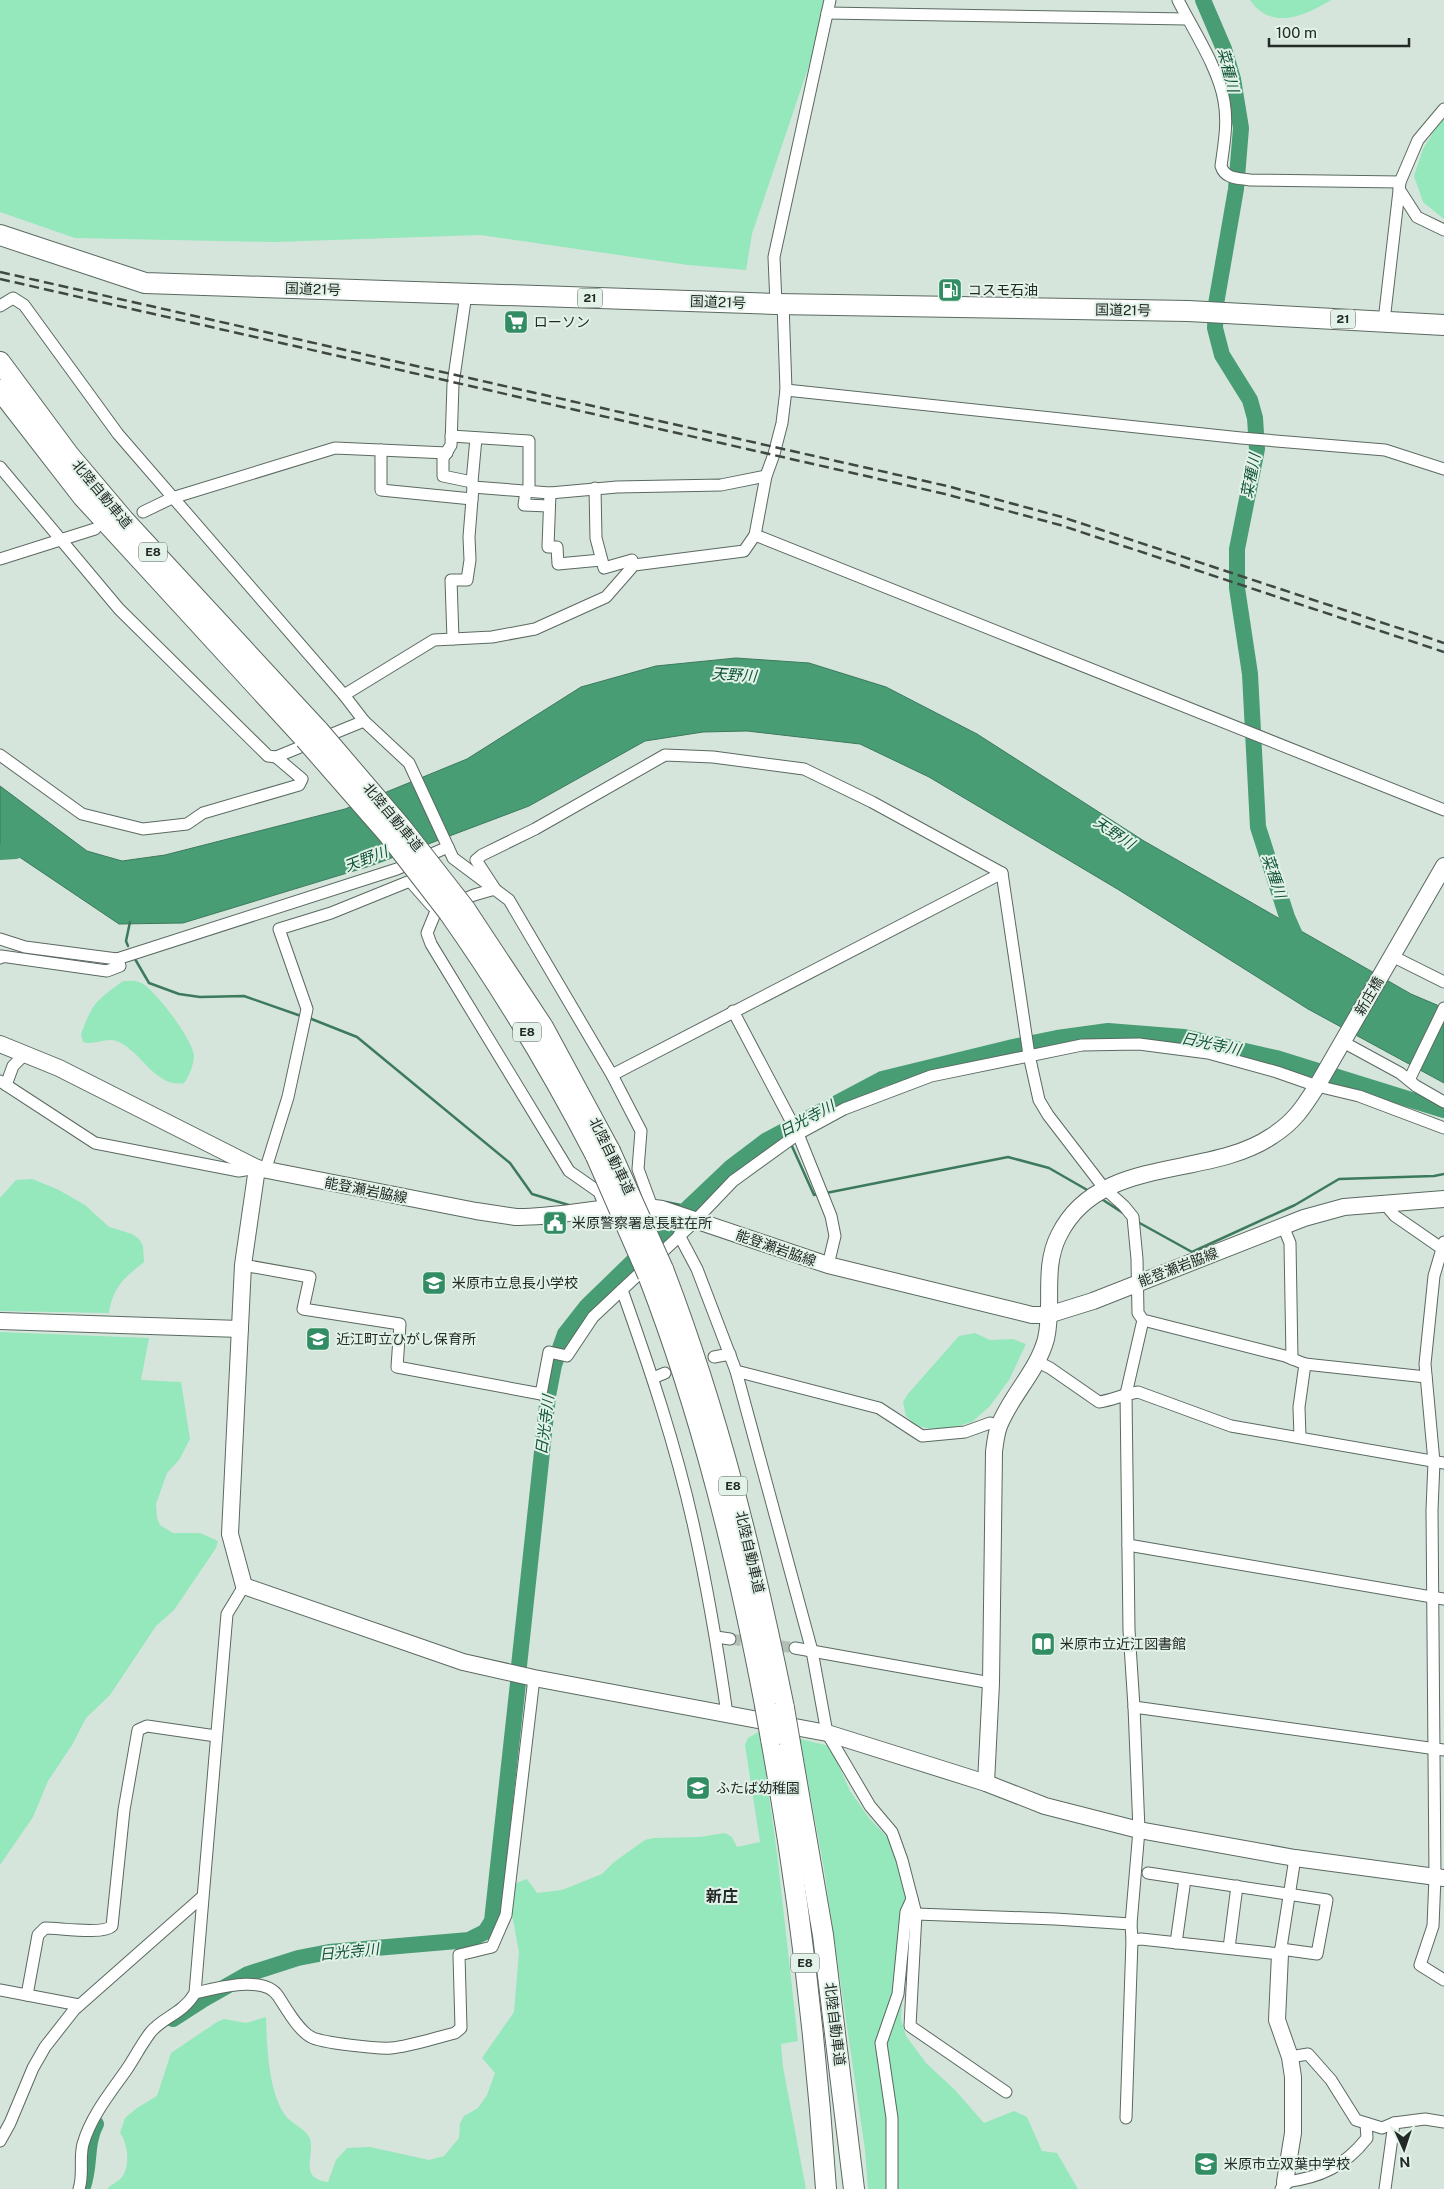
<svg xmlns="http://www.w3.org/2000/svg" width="1444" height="2189" font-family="'Public Sans','Noto Sans JP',sans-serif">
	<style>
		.green { fill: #95e7bc }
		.water { fill: #489d74; stroke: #3d7a5d }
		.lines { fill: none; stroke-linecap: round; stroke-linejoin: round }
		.stream { stroke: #3d7a5d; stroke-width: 2.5 }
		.river { stroke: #489d74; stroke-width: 16 }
		.street-tunnel { stroke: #b1bfb7; stroke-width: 11; stroke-dasharray: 11 5.5; stroke-linecap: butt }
		.street-casing { stroke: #5b6961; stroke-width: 13 }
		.secondary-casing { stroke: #5b6961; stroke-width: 18 }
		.highway-casing { stroke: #5b6961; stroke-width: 22 }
		.street { stroke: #fff; stroke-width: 11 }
		.secondary { stroke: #fff; stroke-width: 16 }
		.highway { stroke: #fff; stroke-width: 20 }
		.rail { stroke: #3f4742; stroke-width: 2.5; stroke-dasharray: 10 5; stroke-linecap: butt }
		.highway-bridge-casing { stroke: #5b6961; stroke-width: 22; stroke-linecap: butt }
		.highway-bridge { stroke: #fff; stroke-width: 20 }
		.labels { text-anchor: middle; stroke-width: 4; stroke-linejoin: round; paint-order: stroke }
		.shield { fill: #e2f2e8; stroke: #5c6560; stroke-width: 1 }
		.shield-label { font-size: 12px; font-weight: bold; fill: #232926 }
		.street-label { font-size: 14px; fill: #232926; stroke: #e2f2e8 }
		.poi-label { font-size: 14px; fill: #232926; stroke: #e2f2e8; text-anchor: start }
		.water-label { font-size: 15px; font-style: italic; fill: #115337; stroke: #e2f2e8 }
		.quarter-label { font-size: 16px; font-weight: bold; fill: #232926; stroke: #e2f2e8 }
	</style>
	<rect width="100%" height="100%" fill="#d5e5db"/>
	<g class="green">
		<path d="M0 0H831L752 234 746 270 688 265 480 235 274 242 75 238 0 212Z"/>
		<path d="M1250 0H1331C1305 16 1271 31 1250 0Z"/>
		<path d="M1444 115V219L1423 202 1414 176 1423 149Z"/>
		<path d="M123 981C128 981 135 980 139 982 154 987 192 1039 194 1055 194 1064 189 1077 184 1083 157 1088 143 1055 121 1043 107 1035 96 1046 83 1042L81 1034C93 1002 96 1001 123 981Z"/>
		<path d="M32 1179 57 1189 85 1205 109 1227 132 1234 139 1239 143 1246 144 1262C124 1278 113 1287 109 1313L0 1311V1198L16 1180Z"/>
		<path d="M0 1332 149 1338 141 1380 181 1382 190 1439 179 1460 167 1473 156 1504 157 1518 160 1525 173 1533H200L218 1541 216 1548 174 1610 156 1626 110 1695 86 1718 72 1745 48 1781 33 1817 0 1865Z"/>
		<path d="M975 1333 990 1340 1013 1339 1026 1344 1009 1380 990 1406 972 1422 941 1431 917 1426 906 1416 903 1402 907 1395 959 1336Z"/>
		<path d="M760 1731 777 1853 798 2041 781 2044 783 2067 806 2189H107C112 2184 119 2181 123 2176 130 2165 128 2143 120 2133L125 2118 137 2108 157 2096 171 2053 217 2022 224 2019 246 2023 266 2017C267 2046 268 2090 285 2115 291 2124 306 2128 310 2139 315 2157 298 2178 328 2182L336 2160 347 2148 370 2147 429 2160 444 2156 459 2138 460 2123 464 2116 478 2108 487 2095 495 2073 482 2058 514 2012 519 1952 511 1909 514 1884 527 1879 537 1893 562 1890 602 1874 614 1862 645 1840 653 1838 700 1837 725 1833 732 1837 737 1847 760 1842 745 1745 748 1738Z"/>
		<path d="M800 1739 830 1746 850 1791 869 1818 893 1843 908 1893 898 1924 897 1941 903 1973 901 2020 906 2036 926 2063 955 2090 984 2123 1014 2111 1027 2117 1042 2151 1057 2153 1078 2189H868L865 2150 824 1869Z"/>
	</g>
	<path class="water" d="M736 658 809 663 886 687 977 734 1144 841 1411 994 1444 1008V1083L1308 1009 1119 890 929 777 860 744 747 731 703 732 645 741 529 806 370 866 183 923 119 924 0 844V786L87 851 122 861 165 855 345 809 467 759 581 687 656 666Z"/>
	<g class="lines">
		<g class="stream">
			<path d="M128 946 126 941 130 922"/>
			<path d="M135 959 149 983 179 994 200 997 244 996 301 1016"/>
			<path d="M309 1018 357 1037 510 1163 532 1194 572 1206"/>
			<path d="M791 1144 814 1195 818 1194"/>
			<path d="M826 1193 1008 1157 1049 1168 1089 1191"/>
			<path d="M1100 1198 1123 1213"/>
			<path d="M666 1202 700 1209"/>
			<path d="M1136 1221 1192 1252 1295 1205 1339 1179 1434 1176 1444 1174"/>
		</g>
		<g class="river">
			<path d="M1203 0 1224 49 1233 79 1241 128 1236 189 1216 304 1215 328 1222 355 1250 400 1255 418 1257 449 1237 549V588L1250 674 1258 827 1287 917 1299 944"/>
			<path d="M0 852 16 851 29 840"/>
			<path d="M519 1666 548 1396 554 1365 565 1334 587 1306 690 1206 730 1168 767 1140 882 1079 1013 1047 1057 1038 1108 1031 1184 1037 1276 1058 1444 1110"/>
			<path d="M173 2019 204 1999 248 1974 298 1958 329 1952 469 1940 485 1932 492 1921 518 1683"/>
			<path d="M82 2189C91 2168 85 2144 96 2124"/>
		</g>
		<path class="street-tunnel" d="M730 1639 795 1648"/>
		<defs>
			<g id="street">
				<path d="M1178 0C1193 30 1219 69 1224 101 1228 123 1224 144 1221 166 1225 179 1238 178 1250 180L1400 182"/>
				<path d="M827 13 1187 19"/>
				<path d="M1399 189 1417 217 1444 230"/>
				<path d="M466 294 453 384 451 445 443 458V476L472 482 473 487 550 493 617 487 721 485 766 476"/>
				<path d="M776 304 774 257 830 0"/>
				<path d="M0 306 13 298 24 305 118 434 344 695 364 721"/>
				<path d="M1384 321 1400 182 1418 140 1444 109"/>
				<path d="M786 390 1241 438 1385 450 1444 469"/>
				<path d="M451 436 529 441V491"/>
				<path d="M381 450V490L472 499"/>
				<path d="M0 467 119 609 268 756 276 757"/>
				<path d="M472 482 476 438"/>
				<path d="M595 488 596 538 604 568 632 560 634 565"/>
				<path d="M526 491 524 505 549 506"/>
				<path d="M550 493 548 547H557L558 564 601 560"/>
				<path d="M143 512 172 498 335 448 447 453"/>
				<path d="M755 535 1444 810"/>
				<path d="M0 559 95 529"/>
				<path d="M453 639 451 580H467L470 560 469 537 473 487"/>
				<path d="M344 695 434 640 492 637 535 629 606 597 634 565 744 551 755 535 766 476 774 454 782 423 786 390 783 303"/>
				<path d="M0 755 82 814 143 829 187 824 203 813 299 785 302 779 276 757 364 721 409 763 453 858 509 900 612 1075 641 1131 638 1169 652 1207"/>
				<path d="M0 939 25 947 117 959 397 869 448 847"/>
				<path d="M1392 956 1444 982"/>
				<path d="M0 958 1 956 107 971 120 966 117 959"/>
				<path d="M733 1011 798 1134 831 1216 835 1236 828 1265"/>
				<path d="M1343 1042 1400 1073 1416 1086 1444 1102"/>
				<path d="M612 1075 1002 873"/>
				<path d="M1409 1080 1444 1008"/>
				<path d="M0 1081 95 1143 239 1171 257 1168"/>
				<path d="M6 1085 13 1066 25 1054"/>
				<path d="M265 1171 288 1097 307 1009 279 929 331 913 410 881 432 906"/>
				<path d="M1390 1202 1389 1209 1395 1216 1444 1250"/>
				<path d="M606 1209 599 1192 569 1171 431 944 427 933 436 911 474 895 495 889 476 860 482 855 535 829 665 755 713 757 804 769 872 802 1002 873 1029 1055 1039 1100 1048 1115 1104 1188 1124 1206 1133 1217 1137 1259 1138 1313 1143 1320 1285 1356 1305 1364 1299 1407 1300 1437"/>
				<path d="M1283 1226 1290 1243 1292 1359"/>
				<path d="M679 1235 697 1269 736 1371 812 1651 827 1733 870 1806 892 1832 902 1860 916 1914 910 2026 1006 2092"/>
				<path d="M1444 1242 1434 1276 1425 1364 1434 1462 1432 1510 1435 1877 1433 1926 1420 1965 1444 1980"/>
				<path d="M243 1265 310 1277 303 1309 400 1324 397 1367 541 1394 549 1352 567 1356 593 1317 690 1226 733 1181 798 1134 844 1109 931 1076 1082 1045 1139 1044 1208 1053 1277 1072 1317 1086 1359 1096 1444 1128"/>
				<path d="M622 1290C649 1366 675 1443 693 1523 707 1586 718 1650 727 1714"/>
				<path d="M714 1357 730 1354"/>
				<path d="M1038 1362 1050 1368 1099 1402C1113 1400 1124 1394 1138 1392L1231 1426 1444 1463"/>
				<path d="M1305 1364 1426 1377"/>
				<path d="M736 1371 879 1408 922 1436 965 1432 990 1423 999 1426"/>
				<path d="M653 1378 665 1373"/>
				<path d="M1128 1545 1444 1599"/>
				<path d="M716 1637 730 1639"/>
				<path d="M795 1648 991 1683"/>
				<path d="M1134 1707 1129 1630 1126 1394 1143 1320"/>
				<path d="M1148 1873 1327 1900 1317 1954 1281 1949"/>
				<path d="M916 1914 1055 1919 1131 1924 1139 1830 1134 1707 1444 1750"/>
				<path d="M1131 1924 1132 1940 1141 1939 1280 1954 1295 1858"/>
				<path d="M1176 1943 1185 1879"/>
				<path d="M1229 1948 1237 1886"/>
				<path d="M0 1990 79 2005"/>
				<path d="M195 1993C215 1989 264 1974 278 1996 286 2008 298 2030 311 2037 321 2043 379 2049 391 2048 412 2046 434 2038 455 2033L461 2028 459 1955 492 1947 506 1915 534 1678"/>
				<path d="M27 1995 38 1935 45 1928C60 1928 103 1935 112 1926L124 1810 138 1730 147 1726 216 1736"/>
				<path d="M1290 2057 1308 2054 1331 2080 1356 2120 1382 2128 1394 2123 1425 2119 1444 2122"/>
				<path d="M1126 2118 1132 1940"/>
				<path d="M0 2141 10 2123 33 2068 45 2047 74 2010 202 1897"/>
				<path d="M79 2189C84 2174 79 2159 83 2144 91 2116 111 2092 127 2069 135 2057 141 2045 150 2033 162 2017 182 2015 195 1993L227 1614 244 1586"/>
				<path d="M892 2189V2118L881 2043 898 1994 906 1912 912 1899"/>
				<path d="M1281 2189 1285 2182C1320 2178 1345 2166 1367 2138L1366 2124"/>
				<path d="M1385 2189 1394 2123"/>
			</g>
			<g id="secondary">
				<path d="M0 1044 59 1068 257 1168 476 1211 516 1217C565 1218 614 1201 662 1209L828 1265 1032 1315H1048L1093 1301 1304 1218 1344 1207 1444 1199"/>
				<path d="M257 1168 243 1265 230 1534 244 1586 463 1662 534 1678 827 1733 986 1783 1045 1806 1139 1830 1295 1858 1444 1878"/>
				<path d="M0 1321 240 1329"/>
				<path d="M986 1783 991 1683 994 1452C995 1443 996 1434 999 1426 1011 1395 1037 1372 1046 1339 1054 1305 1042 1268 1059 1235 1099 1154 1207 1180 1272 1136 1294 1122 1303 1108 1317 1086L1444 866"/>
				<path d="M1280 1954 1277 2020 1290 2057 1293 2077V2133L1285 2182"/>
			</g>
			<g id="highway">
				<path d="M0 235 145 283 776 304 1188 311 1444 325"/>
				<path d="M0 362 69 455 124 520 319 731"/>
				<path d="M0 390 83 497 305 739"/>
				<path d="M465 909 543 1027 610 1151"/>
				<path d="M449 913C504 991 552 1071 596 1156"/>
				<path d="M663 1269C718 1412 754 1559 784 1708"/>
				<path d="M648 1275C702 1415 737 1558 765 1705"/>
				<path d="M771 1739C798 1888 816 2038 826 2189"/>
				<path d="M790 1743 823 1935 854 2189"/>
			</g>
		</defs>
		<use href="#street" class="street-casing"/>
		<use href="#secondary" class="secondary-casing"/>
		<use href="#highway" class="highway-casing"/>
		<use href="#street" class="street"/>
		<use href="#secondary" class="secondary"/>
		<use href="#highway" class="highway"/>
		<g class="rail">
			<path d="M0 272 947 486 1062 517 1444 643"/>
			<path d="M0 279 945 494 1060 525 1444 652"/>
		</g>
		<defs>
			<g id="highway-bridge">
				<path d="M319 731 401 827 465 909"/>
				<path d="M305 739 388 834 449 913"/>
				<path d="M610 1151 663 1269"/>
				<path d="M596 1156 648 1275"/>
				<path d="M765 1705 771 1739"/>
				<path d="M784 1708 790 1743"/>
			</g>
		</defs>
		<use href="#highway-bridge" class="highway-bridge-casing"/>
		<use href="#highway-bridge" class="highway-bridge"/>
	</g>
	<defs>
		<symbol id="fuel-square" viewBox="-11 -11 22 22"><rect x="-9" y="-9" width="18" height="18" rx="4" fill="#328d64" stroke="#e2f2e8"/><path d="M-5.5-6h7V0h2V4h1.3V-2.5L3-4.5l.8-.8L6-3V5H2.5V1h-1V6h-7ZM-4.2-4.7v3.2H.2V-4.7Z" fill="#fff"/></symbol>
		<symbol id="supermarket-square" viewBox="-11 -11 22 22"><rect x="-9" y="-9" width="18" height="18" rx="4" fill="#328d64" stroke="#e2f2e8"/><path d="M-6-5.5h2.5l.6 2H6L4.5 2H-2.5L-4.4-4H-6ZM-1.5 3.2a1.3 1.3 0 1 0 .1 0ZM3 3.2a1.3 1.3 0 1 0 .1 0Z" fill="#fff"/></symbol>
		<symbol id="civic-square" viewBox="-11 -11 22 22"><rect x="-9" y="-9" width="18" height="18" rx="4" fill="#328d64" stroke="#e2f2e8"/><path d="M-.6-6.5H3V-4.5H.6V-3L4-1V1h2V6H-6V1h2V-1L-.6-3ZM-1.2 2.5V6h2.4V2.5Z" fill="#fff"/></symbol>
		<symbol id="school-square" viewBox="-11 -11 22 22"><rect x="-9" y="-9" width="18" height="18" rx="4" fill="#328d64" stroke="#e2f2e8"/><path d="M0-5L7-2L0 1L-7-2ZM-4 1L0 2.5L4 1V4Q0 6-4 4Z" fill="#fff"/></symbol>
		<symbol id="library-square" viewBox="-11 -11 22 22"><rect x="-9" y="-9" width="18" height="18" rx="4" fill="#328d64" stroke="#e2f2e8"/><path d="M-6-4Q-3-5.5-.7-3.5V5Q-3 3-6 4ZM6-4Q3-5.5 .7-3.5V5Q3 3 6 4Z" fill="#fff"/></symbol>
	</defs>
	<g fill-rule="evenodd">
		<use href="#fuel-square" x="936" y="276" width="28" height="28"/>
		<use href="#supermarket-square" x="502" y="308" width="28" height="28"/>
		<use href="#civic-square" x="541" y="1209" width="28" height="28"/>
		<use href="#school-square" x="420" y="1269" width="28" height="28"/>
		<use href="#school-square" x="304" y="1325" width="28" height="28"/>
		<use href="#library-square" x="1029" y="1630" width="28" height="28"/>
		<use href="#school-square" x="684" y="1774" width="28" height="28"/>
		<use href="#school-square" x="1192" y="2150" width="28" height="28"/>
	</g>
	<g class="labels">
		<g class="shield">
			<rect x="577.5" y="288.5" width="25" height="19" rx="4"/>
			<rect x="1330.5" y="309.5" width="25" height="19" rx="4"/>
			<rect x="139" y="542.5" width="28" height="19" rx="4"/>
			<rect x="513" y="1022.5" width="28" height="19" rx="4"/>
			<rect x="719" y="1476.5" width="28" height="19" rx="4"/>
			<rect x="791" y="1953.5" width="28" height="19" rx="4"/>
		</g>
		<g class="shield-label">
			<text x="590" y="302">21</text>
			<text x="1343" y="323">21</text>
			<text x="153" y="556">E8</text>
			<text x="527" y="1036">E8</text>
			<text x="733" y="1490">E8</text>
			<text x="805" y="1967">E8</text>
		</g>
		<g class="street-label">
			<text transform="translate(313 289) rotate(2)" y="5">国道21号</text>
			<text transform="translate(718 302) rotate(2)" y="5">国道21号</text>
			<text transform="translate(1123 310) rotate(1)" y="5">国道21号</text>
			<text transform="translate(102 494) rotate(50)" y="5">北陸自動車道</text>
			<text transform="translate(393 817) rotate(50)" y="5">北陸自動車道</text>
			<text transform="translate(1369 996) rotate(-60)" y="5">新庄橋</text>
			<text transform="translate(612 1156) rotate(64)" y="5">北陸自動車道</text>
			<text transform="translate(366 1190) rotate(11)" y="5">能登瀬岩脇線</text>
			<text transform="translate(776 1248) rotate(19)" y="5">能登瀬岩脇線</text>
			<text transform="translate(1178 1267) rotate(-21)" y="5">能登瀬岩脇線</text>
			<text transform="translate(750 1552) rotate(77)" y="5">北陸自動車道</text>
			<text transform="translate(835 2024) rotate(83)" y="5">北陸自動車道</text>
		</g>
		<g class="poi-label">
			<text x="968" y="295">コスモ石油</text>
			<text x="534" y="327">ローソン</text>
			<text x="572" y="1228">米原警察署息長駐在所</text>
			<text x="452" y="1288">米原市立息長小学校</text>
			<text x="336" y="1344">近江町立ひがし保育所</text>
			<text x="1060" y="1649">米原市立近江図書館</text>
			<text x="716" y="1793">ふたば幼稚園</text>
			<text x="1224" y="2169">米原市立双葉中学校</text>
		</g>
		<g class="water-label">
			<text transform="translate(1228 70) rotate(76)" y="5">菜種川</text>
			<text transform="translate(1251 476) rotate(-79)" y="5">菜種川</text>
			<text transform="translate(734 675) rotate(4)" y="5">天野川</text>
			<text transform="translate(1114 833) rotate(34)" y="5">天野川</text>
			<text transform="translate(366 859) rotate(-21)" y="5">天野川</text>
			<text transform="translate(1274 876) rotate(72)" y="5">菜種川</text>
			<text transform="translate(1211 1044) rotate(12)" y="5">日光寺川</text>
			<text transform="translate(807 1119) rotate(-28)" y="5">日光寺川</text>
			<text transform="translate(545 1425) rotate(-83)" y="5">日光寺川</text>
			<text transform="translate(349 1952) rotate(-6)" y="5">日光寺川</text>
		</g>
		<g class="quarter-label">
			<text x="722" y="1902">新庄</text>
		</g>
	</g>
	<g transform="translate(1404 2149) rotate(177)" stroke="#e2f2e8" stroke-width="4" paint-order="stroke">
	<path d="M0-4L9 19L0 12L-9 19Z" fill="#232926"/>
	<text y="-8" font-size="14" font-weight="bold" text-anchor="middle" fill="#232926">N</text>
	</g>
	<path d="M1269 38v8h140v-8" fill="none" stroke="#232926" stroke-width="2.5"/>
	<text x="1276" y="38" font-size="15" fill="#232926" stroke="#e2f2e8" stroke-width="4" paint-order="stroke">100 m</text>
</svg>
